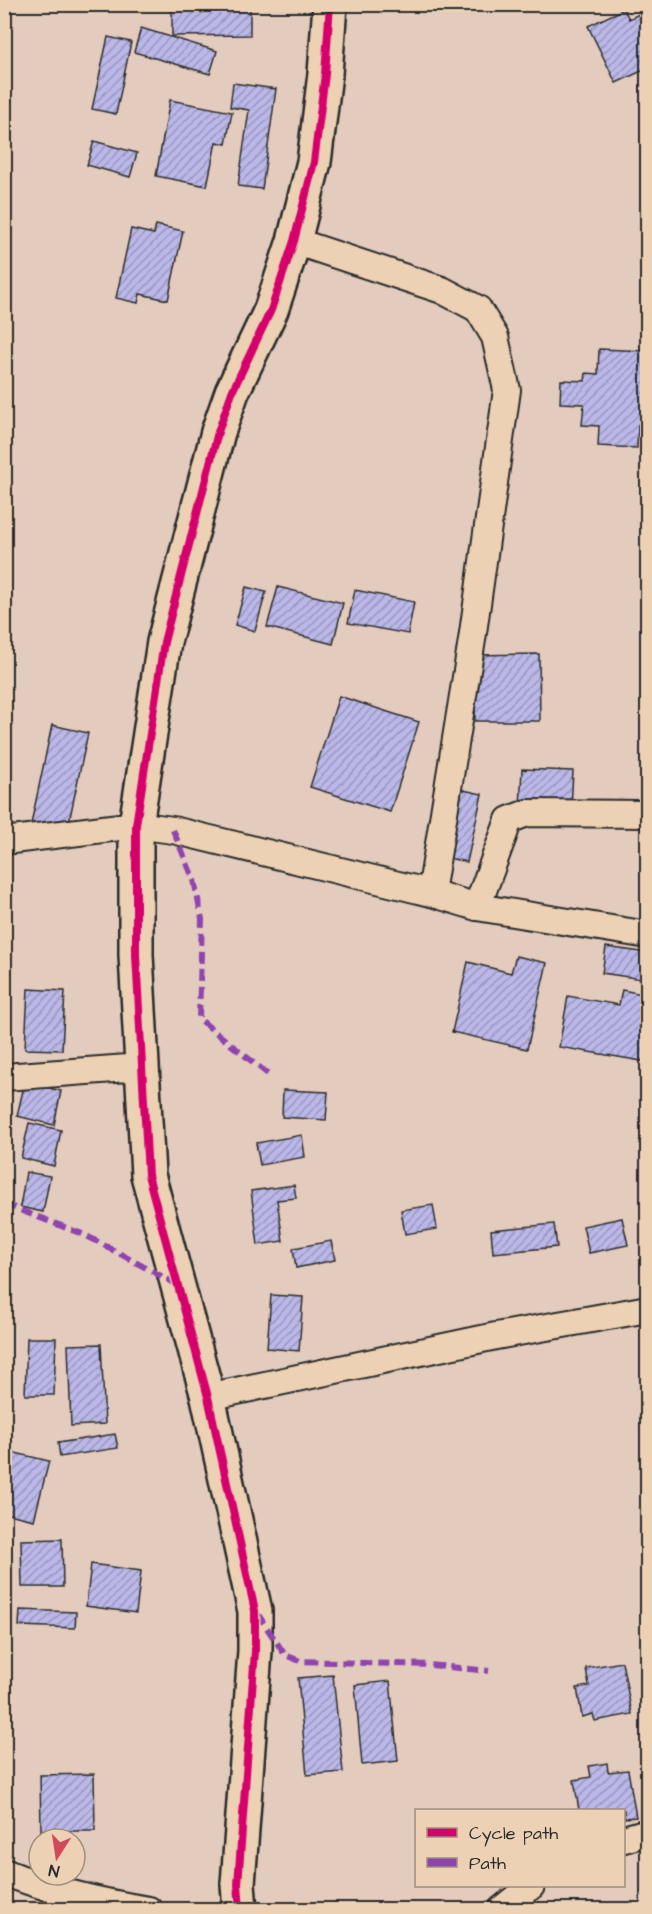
<svg xmlns="http://www.w3.org/2000/svg" width="652" height="1914" font-family="'Architects Daughter',sans-serif">
	<style>
		.building { fill: url(#building-hatch); stroke: #2b2b2b; stroke-width: 1.5 }
		.lines { fill: none; stroke-linecap: round; stroke-linejoin: round }
		.street-casing { stroke: #2b2b2b; stroke-width: 30 }
		.secondary-casing { stroke: #2b2b2b; stroke-width: 38 }
		.street { stroke: #edd1b4; stroke-width: 26 }
		.secondary { stroke: #edd1b4; stroke-width: 33 }
		.quiet { stroke: #8e44ad; stroke-width: 6; stroke-dasharray: 12 6; stroke-linecap: butt }
		.cycleway-casing { stroke: #edd1b4; stroke-width: 11 }
		.cycleway { stroke: #d6006c; stroke-width: 8 }
	</style>
	<defs>
		<pattern id="building-hatch" width="6" height="6" patternUnits="userSpaceOnUse" patternTransform="scale(1.5)"><rect width="6" height="6" fill="#bbb7e8"/><path d="M-1 1l2-2M0 6l6-6M5 7l2-2" fill="none" stroke="#9895bc"/></pattern>
	</defs>
	<rect width="100%" height="100%" fill="#e3ccbe"/>
	<filter id="ink" filterUnits="userSpaceOnUse"><feTurbulence type="fractalNoise" baseFrequency=".0167" numOctaves="2"/><feDisplacementMap in="SourceGraphic" scale="12" xChannelSelector="R" yChannelSelector="G"/><feConvolveMatrix kernelMatrix="1 2 1 2 8 2 1 2 1" color-interpolation-filters="sRGB"/></filter>
	<g filter="url(#ink)">
		<g class="building">
			<path d="M172 4H250V35L172 36Z"/>
			<path d="M624 9 629 19 641 13 648 26V49L644 51 648 68 616 83 588 26Z"/>
			<path d="M141 28 217 51 210 74 134 52Z"/>
			<path d="M108 37 131 42 116 114 92 109Z"/>
			<path d="M233 83 276 89 262 189 238 186 249 110 230 107Z"/>
			<path d="M170 100 232 112 226 144 216 142 207 186 156 176Z"/>
			<path d="M94 141 137 153 130 177 87 165Z"/>
			<path d="M156 225 183 231 168 300 140 294 138 303 116 298 131 229 154 234Z"/>
			<path d="M599 349 648 351V425H638L637 448 598 446 599 426 582 425 584 404 560 403 561 380 585 381 586 373 598 374Z"/>
			<path d="M246 587 266 592 255 631 235 625Z"/>
			<path d="M278 587 343 603 333 644 267 627Z"/>
			<path d="M355 590 414 602 408 634 348 623Z"/>
			<path d="M539 654 540 721H475V655Z"/>
			<path d="M339 696 419 722 390 812 310 787Z"/>
			<path d="M52 725 88 733 67 831 31 824Z"/>
			<path d="M522 769 573 771 571 809 520 807Z"/>
			<path d="M459 789 482 794 467 862 443 857Z"/>
			<path d="M606 947 648 953V980L602 973Z"/>
			<path d="M516 956 547 963 527 1049 452 1032 468 962 511 973Z"/>
			<path d="M28 989 65 991 62 1050 25 1049Z"/>
			<path d="M622 990 648 995V1062L559 1047 568 996 619 1005Z"/>
			<path d="M25 1082 61 1091 54 1125 17 1116Z"/>
			<path d="M283 1090 328 1092 326 1120 282 1117Z"/>
			<path d="M29 1123 61 1130 54 1166 21 1158Z"/>
			<path d="M302 1135 305 1157 260 1165 256 1143Z"/>
			<path d="M26 1172 50 1176 43 1212 20 1207Z"/>
			<path d="M294 1185 296 1198 277 1200 283 1241 258 1245 251 1191Z"/>
			<path d="M433 1205 437 1229 405 1234 401 1210Z"/>
			<path d="M622 1218 628 1245 589 1253 583 1226Z"/>
			<path d="M554 1224 557 1247 493 1253 491 1230Z"/>
			<path d="M331 1241 335 1260 296 1268 293 1248Z"/>
			<path d="M271 1295 303 1297 299 1351 267 1348Z"/>
			<path d="M27 1338H56L54 1395H25Z"/>
			<path d="M101 1344 105 1424 71 1426 68 1345Z"/>
			<path d="M115 1434 118 1448 60 1457 58 1443Z"/>
			<path d="M7 1451 49 1461 34 1520 4 1513Z"/>
			<path d="M62 1539 63 1587H22L21 1540Z"/>
			<path d="M91 1564 141 1571 136 1613 86 1606Z"/>
			<path d="M20 1610 76 1612 75 1628 19 1626Z"/>
			<path d="M622 1662 632 1714 595 1721 593 1714 582 1717 577 1688 589 1686 586 1668Z"/>
			<path d="M333 1675 343 1772 307 1775 298 1678Z"/>
			<path d="M390 1681 398 1761 362 1765 355 1685Z"/>
			<path d="M607 1763 608 1772 628 1770 636 1817 624 1818V1810H579L574 1780 591 1777 589 1766Z"/>
			<path d="M94 1774 95 1831H41L40 1775Z"/>
		</g>
		<g class="lines">
			<defs>
				<g id="street">
					<path d="M294 241 442 290 478 309 495 337 507 390 472 640 431 893"/>
					<path d="M4 841 136 825 173 830 431 893 477 907 648 935"/>
					<path d="M477 907 509 820 527 813 648 814"/>
					<path d="M4 1077 142 1067"/>
					<path d="M208 1397 496 1336 648 1309"/>
					<path d="M624 1839 648 1832"/>
					<path d="M4 1872C51 1891 100 1902 149 1910"/>
					<path d="M501 1910 531 1886"/>
				</g>
				<path id="secondary" d="M240 1910 238 1884 255 1651V1611L208 1397 148 1175 136 955V825L164 642 218 432 232 392 271 310 294 241 314 162 325 74 330 4"/>
			</defs>
			<use href="#street" class="street-casing"/>
			<use href="#secondary" class="secondary-casing"/>
			<use href="#street" class="street"/>
			<use href="#secondary" class="secondary"/>
			<g class="quiet">
				<path d="M173 830 194 880 202 919 199 1019 268 1074"/>
				<path d="M4 1204 85 1235 178 1285"/>
				<path d="M257 1613 285 1655 300 1661 430 1665 489 1671"/>
			</g>
			<defs>
				<path id="cycleway" d="M240 1910 238 1884 255 1651V1611L208 1397 148 1175 136 955V825L164 642 218 432 232 392 271 310 294 241 314 162 325 74 330 4"/>
			</defs>
			<use href="#cycleway" class="cycleway-casing"/>
			<use href="#cycleway" class="cycleway"/>
		</g>
	</g>
	<rect width="652" height="1914" fill="none" stroke="#edd1b4" stroke-width="24"/>
	<rect x="12" y="12" width="628" height="1890" fill="none" stroke="#2b2b2b" stroke-width="2" filter="url(#ink)"/>
	<rect x="415" y="1809" width="210" height="78" fill="#edd1b4" stroke="#9f8f7d" stroke-width="1.5"/>
	<rect x="427" y="1828" width="30" height="9" fill="#d6006c" stroke="#9f8f7d" stroke-width="1.5"/>
	<text x="469" y="1839" font-size="18" fill="#2b2b2b">Cycle path</text>
	<rect x="427" y="1858" width="30" height="9" fill="#8e44ad" stroke="#9f8f7d" stroke-width="1.5"/>
	<text x="469" y="1869" font-size="18" fill="#2b2b2b">Path</text>
	<g transform="translate(57 1857) rotate(192)"><circle r="28" fill="#edd1b4" stroke="#9f8f7d" stroke-width="1.5"/>
	<path d="M0-4.5L10 22L0 15L-10 22Z" fill="#d1495b"/>
	<text y="-9" font-size="16" font-weight="bold" text-anchor="middle" fill="#2b2b2b">N</text>
	</g>
</svg>
